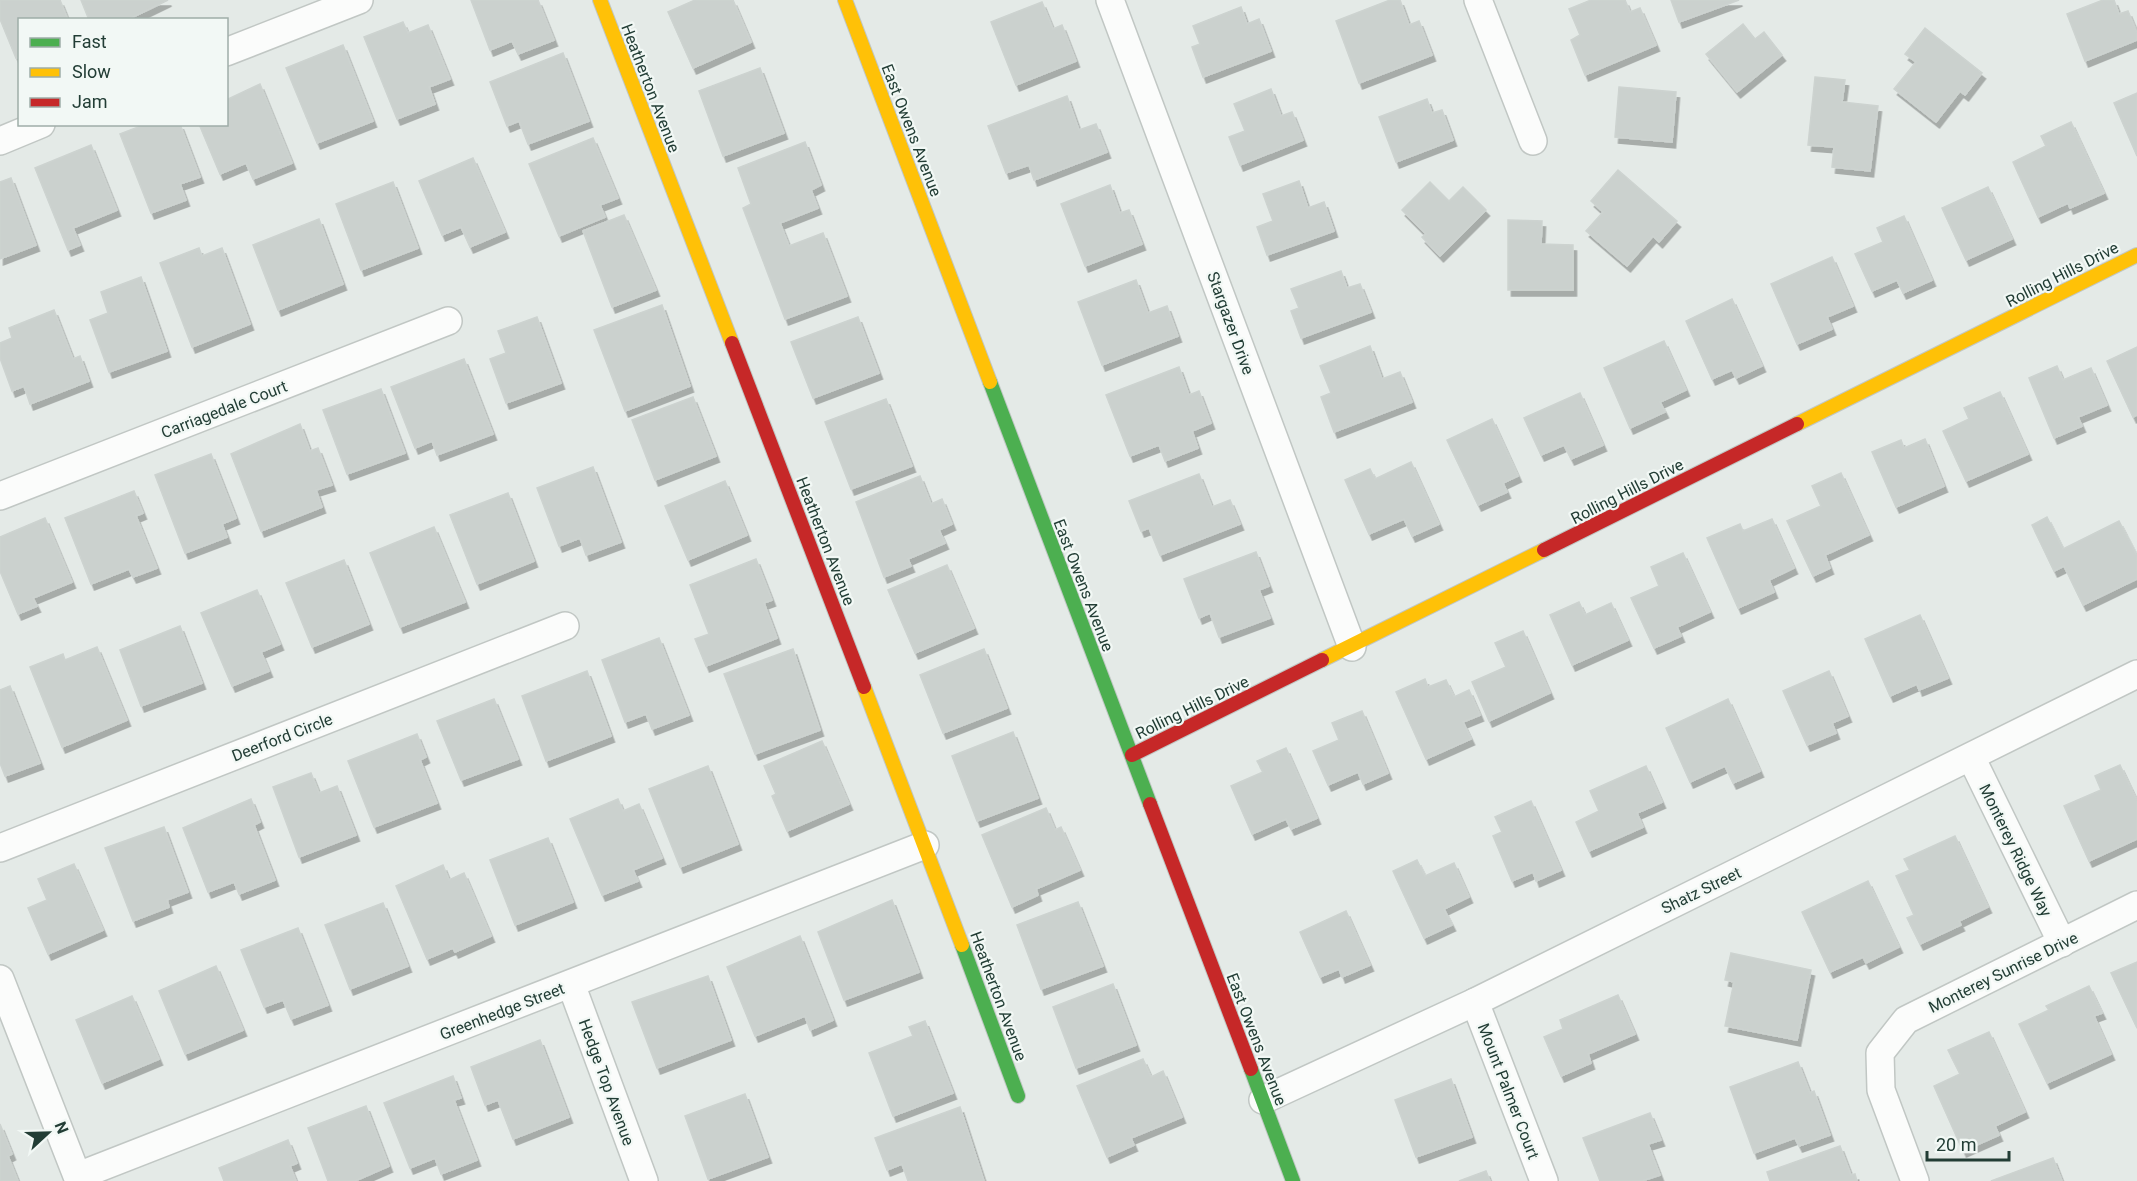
<svg xmlns="http://www.w3.org/2000/svg" width="2137" height="1181" font-family="Roboto,sans-serif">
	<style>
		.building { fill: #cbd1ce; stroke: #cdd3d0; stroke-width: 1.5; filter: url(#shadow) }
		.lines { fill: none; stroke-linecap: round; stroke-linejoin: round }
		.street-casing { stroke: #c1c7c4; stroke-width: 30 }
		.fast-casing { stroke: #c0c7c4; stroke-width: 16 }
		.slow-casing { stroke: #c0c7c4; stroke-width: 16 }
		.jam-casing { stroke: #c0c7c4; stroke-width: 16 }
		.street { stroke: #fbfcfb; stroke-width: 27 }
		.fast { stroke: #4caf50; stroke-width: 14 }
		.slow { stroke: #ffc107; stroke-width: 14 }
		.jam { stroke: #c62828; stroke-width: 14 }
		.labels { text-anchor: middle; stroke-width: 4.5; stroke-linejoin: round; paint-order: stroke }
		.street-label { font-size: 16px; fill: #223d35; stroke: #f2f8f5 }
	</style>
	<defs>
		<filter id="shadow"><feDropShadow dx="3.5" dy="6" stdDeviation="0" flood-color="#0004"/></filter>
	</defs>
	<rect width="100%" height="100%" fill="#e4eae7"/>
	<g class="building">
		<path d="M0 0H60L68 20H20V57L16 58 0 19Z"/>
		<path d="M81 0H168L127 20H89Z"/>
		<path d="M471 0H538L554 40 518 54 512 41 490 50Z"/>
		<path d="M695 0H733L751 42 693 68 668 12Z"/>
		<path d="M1390 0H1400L1409 25 1419 21 1432 55 1359 83 1336 21Z"/>
		<path d="M1591 0H1625L1630 12 1640 8 1656 45 1585 75 1571 40 1580 35 1569 9Z"/>
		<path d="M1671 0H1739L1679 22Z"/>
		<path d="M2103 0H2114L2119 14 2128 11 2137 33V40L2085 61 2067 14Z"/>
		<path d="M1042 2 1053 29 1062 25 1076 61 1016 85 991 22Z"/>
		<path d="M1241 7 1247 24 1259 19 1271 51 1203 77 1192 47 1200 44 1193 26Z"/>
		<path d="M403 22 408 33 428 25 450 79 429 87 435 104 397 119 364 37Z"/>
		<path d="M1743 24 1755 39 1764 32 1782 55 1737 92 1706 54Z"/>
		<path d="M1925 28 1982 73 1965 95 1960 91 1936 122 1894 89 1916 62 1905 54Z"/>
		<path d="M343 45 373 121 317 143 286 68Z"/>
		<path d="M563 53 589 121 528 144 519 121 507 126 490 82Z"/>
		<path d="M760 68 784 133 723 156 699 91Z"/>
		<path d="M1815 77 1845 80 1842 102 1878 106 1870 171 1832 167 1834 147 1808 145Z"/>
		<path d="M260 84 292 163 253 179 246 163 220 174 199 124H226V100Z"/>
		<path d="M1619 87 1676 92 1672 142 1615 137Z"/>
		<path d="M1271 89 1281 116 1292 112 1303 140 1240 165 1229 137 1245 131 1234 104Z"/>
		<path d="M2137 93V156L2114 103Z"/>
		<path d="M1067 96 1079 130 1096 124 1107 152 1034 180 1029 165 1006 173 988 126Z"/>
		<path d="M1427 99 1432 113 1442 110 1453 140 1396 162 1379 117Z"/>
		<path d="M2071 122 2104 193 2070 208 2068 203 2038 217 2013 162 2046 146 2041 136Z"/>
		<path d="M146 124H180L200 177 180 184 186 200 151 213 120 134Z"/>
		<path d="M593 138 618 198 600 205 605 217 559 236 529 164Z"/>
		<path d="M805 142 821 185 811 190 818 208 780 223 789 246 823 233 847 296 785 319 743 208 751 204 738 168Z"/>
		<path d="M91 145 117 210 73 228 80 245 68 250 35 168Z"/>
		<path d="M473 158 505 232 470 247 461 227 442 235 419 181Z"/>
		<path d="M1618 170 1677 221 1659 242 1653 236 1627 266 1586 231 1603 212 1591 201Z"/>
		<path d="M11 178 36 245 0 259V182Z"/>
		<path d="M1299 181 1308 208 1324 202 1334 231 1267 255 1257 227 1273 221 1263 194Z"/>
		<path d="M393 182 418 248 361 270 336 204Z"/>
		<path d="M1430 182 1449 201 1463 187 1486 210 1440 256 1422 237 1426 234 1402 210Z"/>
		<path d="M1110 185 1120 213 1129 210 1142 244 1085 266 1061 204Z"/>
		<path d="M1988 187 2012 239 1966 260 1942 208Z"/>
		<path d="M624 215 656 290 612 307 583 231Z"/>
		<path d="M1904 216 1932 280 1903 293 1897 280 1872 291 1855 254 1883 242 1877 228Z"/>
		<path d="M319 219 343 284 278 310 253 245Z"/>
		<path d="M1508 220 1542 221 1541 244 1573 245V290H1508Z"/>
		<path d="M199 248 202 256 222 248 250 324 192 347 160 263Z"/>
		<path d="M1832 257 1853 306 1827 317 1832 329 1797 344 1771 284Z"/>
		<path d="M1341 271 1347 288 1360 284 1371 312 1301 338 1291 311 1299 308 1291 289Z"/>
		<path d="M141 277 167 351 109 372 90 320 108 313 101 292Z"/>
		<path d="M1136 280 1148 313 1167 306 1178 336 1102 365 1078 302Z"/>
		<path d="M1732 299 1762 366 1736 378 1732 370 1712 379 1686 321Z"/>
		<path d="M662 305 690 386 625 411 594 330Z"/>
		<path d="M54 310 73 359 80 356 89 381 30 404 24 386 12 391 0 358V343L12 338 9 328Z"/>
		<path d="M537 317 561 383 506 403 490 359 506 353 498 331Z"/>
		<path d="M858 317 879 373 813 398 791 342Z"/>
		<path d="M1664 341 1686 390 1660 402 1665 412 1630 428 1604 368Z"/>
		<path d="M1370 346 1382 379 1400 372 1412 402 1334 432 1321 397 1331 393 1320 366Z"/>
		<path d="M2137 347V415L2133 417 2107 361Z"/>
		<path d="M464 359 493 434 437 455 432 441 415 448 391 387Z"/>
		<path d="M2057 366 2063 380 2091 368 2107 405 2078 417 2082 426 2054 438 2029 378Z"/>
		<path d="M1179 367 1189 395 1199 391 1211 423 1192 431 1198 448 1165 461 1159 445 1130 456 1106 395Z"/>
		<path d="M381 389 405 453 347 474 323 410Z"/>
		<path d="M2000 392 2028 454 1966 481 1943 431 1969 419 1964 408Z"/>
		<path d="M1580 393 1603 445 1571 459 1564 445 1541 455 1524 418Z"/>
		<path d="M693 397 716 456 655 480 632 420Z"/>
		<path d="M886 399 912 466 851 489 825 422Z"/>
		<path d="M1492 419 1518 476 1503 483 1507 492 1478 505 1447 440Z"/>
		<path d="M300 424 310 451 318 448 332 485 316 490 322 507 261 531 231 454Z"/>
		<path d="M1925 439 1944 486 1896 507 1872 452 1901 440 1904 448Z"/>
		<path d="M211 454 236 518 222 524 227 537 185 553 155 475Z"/>
		<path d="M1411 462 1439 524 1412 536 1404 519 1369 534 1345 480 1370 469 1375 479Z"/>
		<path d="M593 467 621 542 586 555 580 538 559 546 537 488Z"/>
		<path d="M1841 473 1869 535 1825 555 1830 568 1813 576 1787 521 1821 506 1812 486Z"/>
		<path d="M1199 474 1212 507 1230 500 1240 524 1160 555 1149 528 1141 531 1129 501Z"/>
		<path d="M920 476 931 504 942 499 952 524 939 530 945 543 908 559 911 566 884 577 856 502Z"/>
		<path d="M725 481 747 535 688 560 665 506Z"/>
		<path d="M134 491 143 513 136 516 157 568 133 577 129 569 91 584 65 518Z"/>
		<path d="M508 493 534 561 477 584 450 515Z"/>
		<path d="M2047 517 2063 549 2119 521 2137 556V579L2083 605 2064 566 2054 571 2032 525Z"/>
		<path d="M45 518 72 582 33 598 37 606 18 614 0 571V537Z"/>
		<path d="M1772 519 1794 568 1769 580 1774 592 1738 608 1707 538 1740 524 1743 531Z"/>
		<path d="M434 527 465 602 400 627 370 553Z"/>
		<path d="M1256 552 1269 586 1259 590 1270 618 1219 637 1210 613 1199 618 1184 579Z"/>
		<path d="M1683 553 1710 612 1677 627 1681 636 1654 648 1631 598 1659 586 1651 567Z"/>
		<path d="M756 559 772 600 764 603 777 638 706 666 695 639 709 634 690 585Z"/>
		<path d="M344 560 369 624 312 647 286 583Z"/>
		<path d="M947 565 974 628 915 653 888 590Z"/>
		<path d="M257 590 280 644 261 652 269 671 232 686 201 613Z"/>
		<path d="M1579 602 1585 615 1611 603 1628 640 1572 665 1550 615Z"/>
		<path d="M1920 615 1948 678 1919 690 1917 684 1890 696 1865 639Z"/>
		<path d="M180 626 202 683 141 706 120 650Z"/>
		<path d="M1523 631 1550 693 1489 721 1472 682 1506 667 1495 643Z"/>
		<path d="M659 638 689 715 652 729 646 714 625 722 602 660Z"/>
		<path d="M97 647 127 720 62 747 30 667 63 654 65 660Z"/>
		<path d="M793 649 820 730 755 754 724 674Z"/>
		<path d="M984 649 1007 708 943 733 920 675Z"/>
		<path d="M587 671 611 736 546 761 522 696Z"/>
		<path d="M1829 671 1848 716 1832 723 1836 733 1807 745 1783 691Z"/>
		<path d="M1425 679 1428 687 1446 680 1454 697 1469 690 1480 715 1463 722 1471 739 1426 759 1396 692Z"/>
		<path d="M10 686 40 763 5 776 0 763V690Z"/>
		<path d="M494 699 518 759 461 780 437 721Z"/>
		<path d="M1728 699 1760 771 1733 783 1725 766 1690 782 1666 728Z"/>
		<path d="M1362 711 1388 773 1363 784 1358 772 1328 785 1313 751 1339 740 1332 723Z"/>
		<path d="M1013 732 1038 798 977 821 952 756Z"/>
		<path d="M417 734 426 757 420 760 437 803 374 827 348 761Z"/>
		<path d="M822 741 849 804 787 831 772 796 776 794 764 766Z"/>
		<path d="M1286 748 1317 818 1291 829 1286 819 1252 834 1231 786 1263 772 1257 761Z"/>
		<path d="M2120 765 2137 801V839L2089 861 2064 806 2101 790 2095 776Z"/>
		<path d="M708 766 738 844 680 867 649 789Z"/>
		<path d="M1646 766 1662 802 1637 813 1643 827 1589 851 1576 822 1599 811 1590 791Z"/>
		<path d="M311 773 319 793 337 786 356 835 299 857 273 787Z"/>
		<path d="M251 799 260 822 254 825 275 880 239 894 234 882 208 892 183 828Z"/>
		<path d="M618 799 623 811 639 804 662 858 633 870 638 881 602 895 570 819Z"/>
		<path d="M1531 801 1561 870 1536 881 1533 872 1512 881 1493 836 1502 832 1495 817Z"/>
		<path d="M1046 808 1055 830 1061 827 1080 870 1036 889 1038 895 1012 907 982 835Z"/>
		<path d="M164 827 188 892 167 900 169 907 133 921 105 848Z"/>
		<path d="M1955 836 1988 907 1959 921 1961 925 1920 944 1907 918 1914 915 1896 876 1910 870 1904 859Z"/>
		<path d="M548 838 573 902 515 925 490 860Z"/>
		<path d="M1417 860 1425 876 1454 863 1469 897 1444 909 1452 925 1424 938 1393 871Z"/>
		<path d="M74 864 103 930 48 954 28 908 47 900 38 879Z"/>
		<path d="M443 865 449 880 464 873 491 936 455 952 453 948 427 959 396 886Z"/>
		<path d="M1868 881 1899 947 1866 963 1863 957 1830 972 1802 912Z"/>
		<path d="M892 900 919 972 844 1000 818 932Z"/>
		<path d="M1078 902 1103 966 1041 989 1017 925Z"/>
		<path d="M383 903 408 966 350 989 325 925Z"/>
		<path d="M1346 911 1370 965 1342 977 1339 969 1320 977 1300 932Z"/>
		<path d="M298 928 328 1005 291 1019 283 1000 264 1007 241 950Z"/>
		<path d="M800 936 833 1020 810 1030 805 1016 755 1036 727 967Z"/>
		<path d="M1731 953 1811 970 1797 1040 1725 1026 1734 982 1725 980Z"/>
		<path d="M2137 962V1028L2111 973Z"/>
		<path d="M216 966 243 1030 185 1054 159 991Z"/>
		<path d="M708 976 731 1040 657 1068 632 1002Z"/>
		<path d="M1113 984 1136 1045 1076 1068 1053 1007Z"/>
		<path d="M2089 986 2102 1013 2094 1016 2111 1054 2047 1083 2019 1024 2049 1010 2046 1006Z"/>
		<path d="M1618 995 1635 1034 1588 1054 1591 1063 1561 1076 1544 1037 1563 1029 1560 1020Z"/>
		<path d="M132 996 159 1059 102 1083 76 1020Z"/>
		<path d="M925 1021 953 1093 893 1116 869 1053 913 1036 909 1027Z"/>
		<path d="M1989 1032 2025 1112 1995 1126 1999 1135 1963 1151 1934 1086 1960 1074 1948 1050Z"/>
		<path d="M540 1040 569 1117 513 1139 498 1100 485 1105 471 1067Z"/>
		<path d="M1143 1059 1151 1077 1163 1071 1182 1117 1131 1138 1134 1145 1107 1157 1077 1086Z"/>
		<path d="M1798 1062 1810 1093 1814 1091 1830 1135 1799 1146 1795 1138 1754 1153 1730 1087Z"/>
		<path d="M453 1076 461 1098 454 1100 477 1160 441 1174 435 1158 410 1168 384 1103Z"/>
		<path d="M1451 1079 1472 1137 1416 1157 1395 1100Z"/>
		<path d="M745 1094 768 1157 708 1179 685 1116Z"/>
		<path d="M366 1106 389 1166 355 1181H328L308 1128Z"/>
		<path d="M960 1107 984 1181H908L902 1164 887 1170 875 1138Z"/>
		<path d="M1650 1113 1661 1140 1648 1144 1660 1175 1642 1181H1600L1583 1138Z"/>
		<path d="M0 1124 12 1154 8 1156 18 1181H0Z"/>
		<path d="M288 1140 297 1163 290 1166 296 1181H224L219 1168Z"/>
		<path d="M1840 1146 1851 1175 1855 1174 1857 1181H1770L1767 1172Z"/>
		<path d="M2053 1158 2062 1181H1991Z"/>
		<path d="M1486 1171 1490 1181H1459Z"/>
	</g>
	<g class="lines">
		<defs>
			<g id="street">
				<path d="M1110 0 1352 647"/>
				<path d="M1478 0 1533 141"/>
				<path d="M226 52 359 0"/>
				<path d="M0 141 41 124"/>
				<path d="M0 496 448 321"/>
				<path d="M1971 757 2062 943"/>
				<path d="M0 848 565 626"/>
				<path d="M0 979 79 1181"/>
				<path d="M571 984 644 1181"/>
				<path d="M1475 1002 1544 1181"/>
				<path d="M1263 1100 1475 1002 2137 674"/>
				<path d="M78 1176 925 845"/>
				<path d="M1915 1181 1881 1090 1880 1053 1906 1020 2137 905"/>
			</g>
			<g id="fast">
				<path d="M990 382 1150 804"/>
				<path d="M962 945 1018 1096"/>
				<path d="M1251 1069 1293 1181"/>
			</g>
			<g id="slow">
				<path d="M600 0 732 343"/>
				<path d="M845 0 990 382"/>
				<path d="M1797 424 2137 255"/>
				<path d="M1322 660 1544 550"/>
				<path d="M864 687 962 945"/>
			</g>
			<g id="jam">
				<path d="M732 343 864 687"/>
				<path d="M1544 550 1797 424"/>
				<path d="M1132 755 1322 660"/>
				<path d="M1150 804 1251 1069"/>
			</g>
		</defs>
		<use href="#street" class="street-casing"/>
		<use href="#fast" class="fast-casing"/>
		<use href="#slow" class="slow-casing"/>
		<use href="#jam" class="jam-casing"/>
		<use href="#street" class="street"/>
		<use href="#fast" class="fast"/>
		<use href="#slow" class="slow"/>
		<use href="#jam" class="jam"/>
	</g>
	<g class="labels">
		<g class="street-label">
			<text transform="translate(651 88) rotate(69)" y="6">Heatherton Avenue</text>
			<text transform="translate(912 130) rotate(69)" y="6">East Owens Avenue</text>
			<text transform="translate(2062 274) rotate(-27)" y="6">Rolling Hills Drive</text>
			<text transform="translate(1231 323) rotate(70)" y="6">Stargazer Drive</text>
			<text transform="translate(224 409) rotate(-21)" y="6">Carriagedale Court</text>
			<text transform="translate(1627 491) rotate(-27)" y="6">Rolling Hills Drive</text>
			<text transform="translate(826 541) rotate(69)" y="6">Heatherton Avenue</text>
			<text transform="translate(1084 585) rotate(69)" y="6">East Owens Avenue</text>
			<text transform="translate(1192 707) rotate(-26)" y="6">Rolling Hills Drive</text>
			<text transform="translate(282 737) rotate(-21)" y="6">Deerford Circle</text>
			<text transform="translate(2016 850) rotate(64)" y="6">Monterey Ridge Way</text>
			<text transform="translate(1701 890) rotate(-26)" y="6">Shatz Street</text>
			<text transform="translate(2003 972) rotate(-26)" y="6">Monterey Sunrise Drive</text>
			<text transform="translate(999 996) rotate(70)" y="6">Heatherton Avenue</text>
			<text transform="translate(502 1011) rotate(-21)" y="6">Greenhedge Street</text>
			<text transform="translate(1257 1039) rotate(69)" y="6">East Owens Avenue</text>
			<text transform="translate(607 1082) rotate(70)" y="6">Hedge Top Avenue</text>
			<text transform="translate(1509 1091) rotate(69)" y="6">Mount Palmer Court</text>
		</g>
	</g>
	<rect x="18" y="18" width="210" height="108" fill="#f2f8f5" stroke="#9fada8" stroke-width="1.5"/>
	<rect x="30" y="38" width="30" height="9" fill="#4caf50" stroke="#9fada8" stroke-width="1.5"/>
	<text x="72" y="48" font-size="18" fill="#223d35">Fast</text>
	<rect x="30" y="68" width="30" height="9" fill="#ffc107" stroke="#9fada8" stroke-width="1.5"/>
	<text x="72" y="78" font-size="18" fill="#223d35">Slow</text>
	<rect x="30" y="98" width="30" height="9" fill="#c62828" stroke="#9fada8" stroke-width="1.5"/>
	<text x="72" y="108" font-size="18" fill="#223d35">Jam</text>
	<g transform="translate(48 1133) rotate(68)" stroke="#f2f8f5" stroke-width="4.5" paint-order="stroke">
	<path d="M0-4.5L10 22L0 15L-10 22Z" fill="#223d35"/>
	<text y="-9" font-size="16" font-weight="bold" text-anchor="middle" fill="#223d35">N</text>
	</g>
	<path d="M1927 1151v9h82v-9" fill="none" stroke="#223d35" stroke-width="3"/>
	<text x="1936" y="1151" font-size="18" fill="#223d35" stroke="#f2f8f5" stroke-width="4.5" paint-order="stroke">20 m</text>
</svg>
